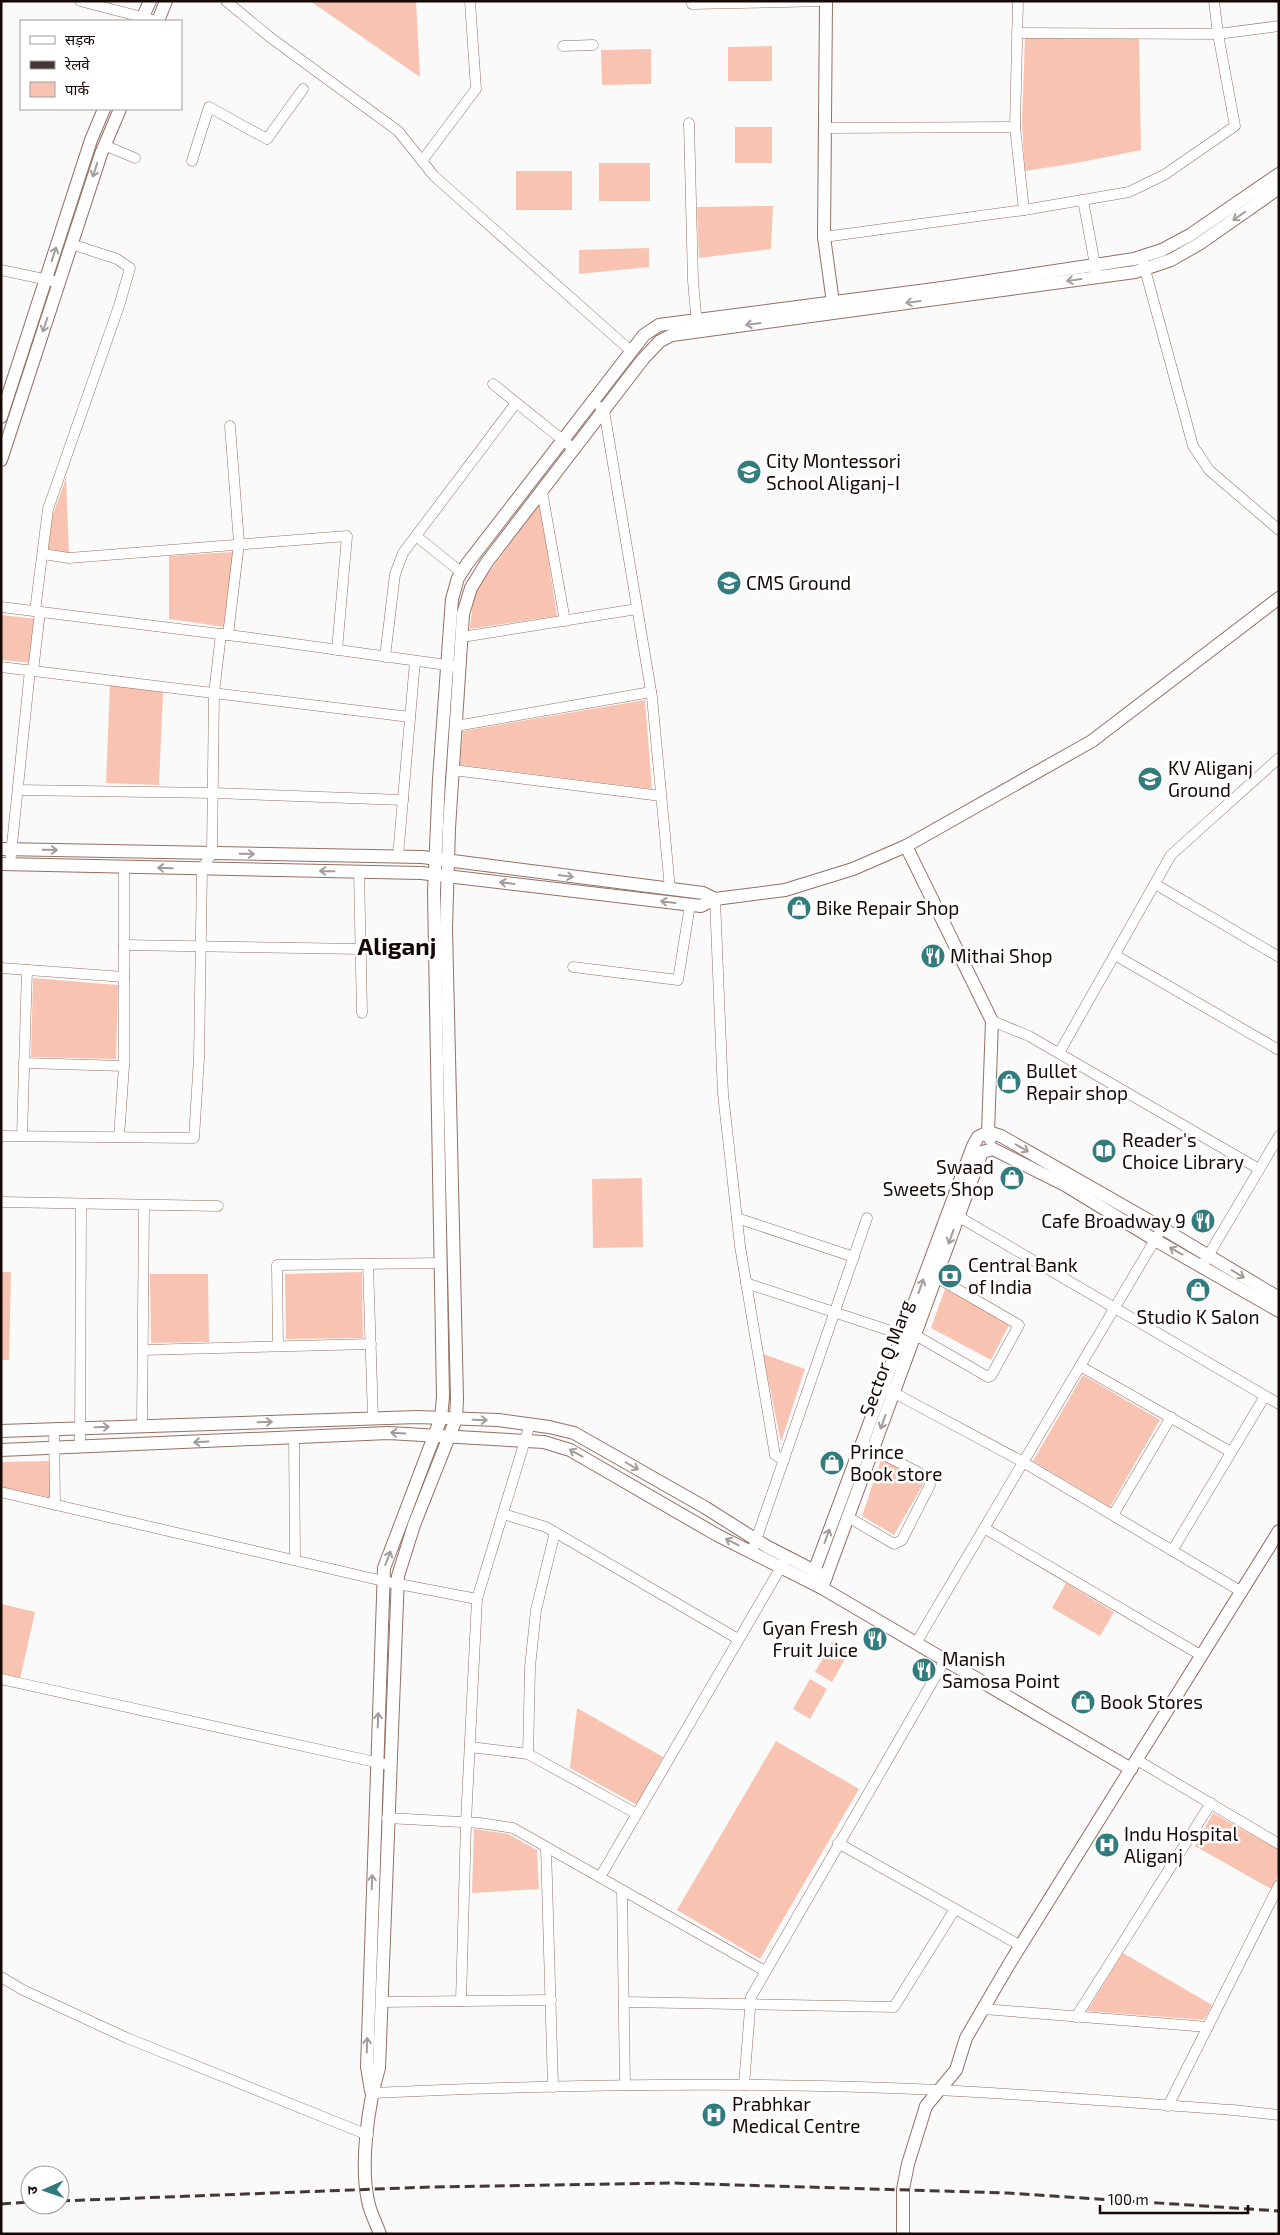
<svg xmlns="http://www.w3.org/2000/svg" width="1280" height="2235" font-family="'Exo 2','Noto Sans Devanagari',sans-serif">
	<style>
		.green { fill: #f8c3b1 }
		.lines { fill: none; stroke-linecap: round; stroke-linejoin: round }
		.minor-casing { stroke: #937063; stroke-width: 11 }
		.tertiary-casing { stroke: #937063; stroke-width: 14 }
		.minor { stroke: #fff; stroke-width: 10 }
		.tertiary { stroke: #fff; stroke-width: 12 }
		.rail { stroke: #433835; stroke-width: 3; stroke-dasharray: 10 5; stroke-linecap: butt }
		.oneway { stroke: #a29d9b }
		.labels { text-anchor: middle; stroke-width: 5; stroke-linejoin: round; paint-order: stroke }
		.poi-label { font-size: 19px; fill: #160905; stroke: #fff; text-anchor: start }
		.street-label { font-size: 19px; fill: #160905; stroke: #fff }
		.district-label { font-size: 24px; font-weight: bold; fill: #160905; stroke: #fff }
	</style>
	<rect width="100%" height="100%" fill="#fafafa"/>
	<g class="green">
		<path d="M310 1H416L420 77Z"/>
		<path d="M1025 38 1139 39 1141 150 1082 162 1025 171 1022 124Z"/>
		<path d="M772 46V81H728V47Z"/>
		<path d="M651 49V84L602 85 601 50Z"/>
		<rect x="735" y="127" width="37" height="36"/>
		<rect x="599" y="163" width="51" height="38"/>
		<rect x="516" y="171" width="56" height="39"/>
		<path d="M773 206 771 249 699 258 697 207Z"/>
		<path d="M649 248V267L579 274V250Z"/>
		<path d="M66 478 69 553 48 549 52 517Z"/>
		<path d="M540 504 557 616 470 629 474 592Z"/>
		<path d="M233 552 225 627 169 619V556Z"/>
		<path d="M1 615 37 619 32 663 1 660Z"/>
		<path d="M110 684 163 692 159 785 106 783Z"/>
		<path d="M645 700 652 789 460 765 463 731Z"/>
		<path d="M33 978 118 985 116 1059 31 1057Z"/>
		<path d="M642 1178 643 1247 593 1248 592 1179Z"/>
		<path d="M1 1272H11L9 1360H1Z"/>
		<path d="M362 1272 363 1338 286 1339 285 1274Z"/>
		<path d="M150 1274H208L209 1342 151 1343Z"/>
		<path d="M945 1289 1010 1323 991 1360 931 1328Z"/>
		<path d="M763 1354 805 1369 781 1442Z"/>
		<path d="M1083 1375 1160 1420 1110 1507 1033 1461Z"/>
		<path d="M882 1457 925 1481 894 1535 862 1516Z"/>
		<path d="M50 1461 52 1498 1 1487V1462Z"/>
		<path d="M1066 1583 1114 1612 1100 1636 1052 1608Z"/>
		<path d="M1 1604 35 1612 20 1679 1 1674Z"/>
		<path d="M832 1642 849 1652 832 1682 815 1672Z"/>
		<path d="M810 1679 827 1689 810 1719 793 1709Z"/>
		<path d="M577 1708 663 1757 637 1805 570 1768Z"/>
		<path d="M776 1741 859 1789 760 1959 677 1910Z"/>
		<path d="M1213 1813 1279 1850V1874L1271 1889 1195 1846Z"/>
		<path d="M474 1829 508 1834 537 1850 539 1889 472 1893Z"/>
		<path d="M1123 1953 1212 2005 1204 2020 1087 2011Z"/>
	</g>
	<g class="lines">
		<defs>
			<g id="minor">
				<path d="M80 1 157 21"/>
				<path d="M226 1 271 38 398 131 434 176 632 352"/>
				<path d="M692 1V4L826 1"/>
				<path d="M1018 1 1015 127 1024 210"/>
				<path d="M1017 33 1218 34 1279 26"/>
				<path d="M563 46 593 45"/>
				<path d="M689 123 693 281 697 325"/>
				<path d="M825 128 1015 127"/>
				<path d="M104 145 135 158"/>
				<path d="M192 161 209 107 267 139 303 89"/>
				<path d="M422 161 476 89 470 1"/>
				<path d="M1083 200 1096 270"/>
				<path d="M824 237 1024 210 1129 192 1164 175 1235 126 1218 34 1214 1"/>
				<path d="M1143 262 1193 446 1209 470 1279 530"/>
				<path d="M1 270 53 281"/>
				<path d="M493 384 574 449"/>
				<path d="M600 407 604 410 652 697 670 889"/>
				<path d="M542 491 565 621"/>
				<path d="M416 536 461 572"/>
				<path d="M43 554 69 558 347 536 337 650"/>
				<path d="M1 607 252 638 454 666"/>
				<path d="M35 611 48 509 119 306 130 268 117 259 71 244"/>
				<path d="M228 635 239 543 230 426"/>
				<path d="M462 637 637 609"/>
				<path d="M385 657 395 574 403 553 516 403"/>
				<path d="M1 667 410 717"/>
				<path d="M33 671 40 612"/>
				<path d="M456 726 651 692"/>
				<path d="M453 770 661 796"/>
				<path d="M18 790 213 793 403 800"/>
				<path d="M398 856 415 661"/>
				<path d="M10 864 30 670"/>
				<path d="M359 872 362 1013"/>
				<path d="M1155 884 1279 957"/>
				<path d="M715 899 723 1094 740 1246 775 1455 784 1460"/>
				<path d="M124 945 361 949"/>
				<path d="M1115 955 1279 1050"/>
				<path d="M573 967 678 980 690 905"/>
				<path d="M1 968 124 977"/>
				<path d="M992 1021 1029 1036 1259 1169"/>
				<path d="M1059 1053 1171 855 1279 758"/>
				<path d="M24 1063 124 1066"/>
				<path d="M1 1136 194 1138 199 1058 202 869 212 853 214 693 221 634"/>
				<path d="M22 1136 27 970"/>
				<path d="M119 1137 124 1066V867"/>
				<path d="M1 1202 218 1206"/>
				<path d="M954 1214 1279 1404"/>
				<path d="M737 1218 854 1257"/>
				<path d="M1205 1261 1279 1136"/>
				<path d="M368 1264 373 1418"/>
				<path d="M746 1283 909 1337"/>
				<path d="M910 1332 988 1377 991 1376 1019 1325 936 1277"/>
				<path d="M278 1345 277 1265 441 1263"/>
				<path d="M143 1350 371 1344"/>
				<path d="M1080 1366 1231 1452"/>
				<path d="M887 1389 1023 1462 1242 1592"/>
				<path d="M142 1426 144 1205"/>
				<path d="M54 1429 55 1505"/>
				<path d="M294 1437 295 1560"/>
				<path d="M80 1447 81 1204"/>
				<path d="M1 1492 383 1581 477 1599"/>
				<path d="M503 1514 546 1527 738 1639"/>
				<path d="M1113 1515 1171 1417"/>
				<path d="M848 1517 894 1544 902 1540 930 1485 929 1478 867 1446"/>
				<path d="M984 1528 1202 1656"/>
				<path d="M754 1546 867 1218"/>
				<path d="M1172 1551 1265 1396"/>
				<path d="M916 1643 1162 1228"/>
				<path d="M1 1679 384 1764"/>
				<path d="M470 1747 528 1754 637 1814"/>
				<path d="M528 1754 530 1667 536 1610 555 1532"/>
				<path d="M1137 1760 1279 1844"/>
				<path d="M387 1818 480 1823 513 1828 765 1971"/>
				<path d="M838 1843 1021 1946"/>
				<path d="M546 1847 553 2087"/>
				<path d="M600 1877 784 1562"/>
				<path d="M622 1890 625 2085"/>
				<path d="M1 1977 23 1990 127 2038 368 2135"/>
				<path d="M461 2001 466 1822 477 1599 530 1424"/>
				<path d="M381 2002 551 2000"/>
				<path d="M624 2002 894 2007 955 1909"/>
				<path d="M983 2009 1208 2027"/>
				<path d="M1076 2017 1211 1803"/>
				<path d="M744 2085 751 1997 945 1660"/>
				<path d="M372 2093C561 2084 750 2081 939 2090 1037 2095 1135 2103 1233 2110L1279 2115"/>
				<path d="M1168 2106 1279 1885"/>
			</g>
			<g id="tertiary">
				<path d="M826 1 824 237 834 310"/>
				<path d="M141 21 150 1"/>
				<path d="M158 21 166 1"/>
				<path d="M1 417 91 140 104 109"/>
				<path d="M1 460 101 154 120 109"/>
				<path d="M906 846 992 1021 988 1132 990 1139"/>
				<path d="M1 849 422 857 703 893 715 899"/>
				<path d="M1 864 421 873 701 906 715 899 785 890 853 869 906 846 1092 741 1279 598"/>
				<path d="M993 1149 1065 1185 1155 1240 1279 1311"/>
				<path d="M1 1431 417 1417 498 1420 549 1427 574 1433 706 1508 766 1546 826 1577"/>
				<path d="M1 1450 388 1433 544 1442 570 1450 717 1535 822 1588 1131 1769"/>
				<path d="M812 1577 973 1146 978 1137 988 1132 1001 1136 1162 1228 1279 1298"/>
				<path d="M823 1585 982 1152 993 1149"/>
				<path d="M371 2091 367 2067 384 1568 441 1418 443 1397 434 892 439 779 452 599 458 578 467 564 644 335 659 325 942 288 1134 259 1162 250 1190 235 1279 174"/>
				<path d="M380 2234C376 2223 370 2212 368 2201 360 2163 368 2105 379 2068L398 1576 414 1525 456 1419 457 1399 446 928 449 828 463 614 471 588 487 562 643 359 660 341 672 335 1135 272 1171 260 1199 244 1279 188"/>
				<path d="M903 2234V2189L908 2164 926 2106 956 2070 966 2038 1011 1961 1279 1531"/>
			</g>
		</defs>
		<use href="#minor" class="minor-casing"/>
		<use href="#tertiary" class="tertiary-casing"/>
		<use href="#minor" class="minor"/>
		<use href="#tertiary" class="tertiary"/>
		<g class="rail">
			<path d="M60 2201 431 2187 671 2183 1008 2193 1279 2211"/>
			<path d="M1 2204 30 2202"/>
		</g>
	</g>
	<defs><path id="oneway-shaft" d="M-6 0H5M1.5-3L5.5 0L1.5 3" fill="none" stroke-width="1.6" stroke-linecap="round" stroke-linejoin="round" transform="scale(1.25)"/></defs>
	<g class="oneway">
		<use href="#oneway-shaft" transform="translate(95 170) rotate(108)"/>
		<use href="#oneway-shaft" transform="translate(1239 216) rotate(145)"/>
		<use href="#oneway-shaft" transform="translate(54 254) rotate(-72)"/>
		<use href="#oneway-shaft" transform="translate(1074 280) rotate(172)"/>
		<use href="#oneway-shaft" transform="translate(913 302) rotate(172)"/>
		<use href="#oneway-shaft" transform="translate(753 324) rotate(172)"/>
		<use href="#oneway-shaft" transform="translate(45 325) rotate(108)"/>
		<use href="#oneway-shaft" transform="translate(50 850) rotate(1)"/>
		<use href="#oneway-shaft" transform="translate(247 854) rotate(1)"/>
		<use href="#oneway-shaft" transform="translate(165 868) rotate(-178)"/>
		<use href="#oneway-shaft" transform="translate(327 871) rotate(-179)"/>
		<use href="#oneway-shaft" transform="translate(566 876) rotate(8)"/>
		<use href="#oneway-shaft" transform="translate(507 883) rotate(-173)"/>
		<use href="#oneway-shaft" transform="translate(668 902) rotate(-173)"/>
		<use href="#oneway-shaft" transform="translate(1022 1148) rotate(30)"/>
		<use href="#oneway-shaft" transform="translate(951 1237) rotate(110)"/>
		<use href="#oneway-shaft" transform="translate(1176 1251) rotate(-151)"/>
		<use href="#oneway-shaft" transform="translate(1238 1274) rotate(31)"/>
		<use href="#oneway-shaft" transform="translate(921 1286) rotate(-70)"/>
		<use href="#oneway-shaft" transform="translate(480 1420) rotate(2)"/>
		<use href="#oneway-shaft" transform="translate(265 1422) rotate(-2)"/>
		<use href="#oneway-shaft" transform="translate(883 1422) rotate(110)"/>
		<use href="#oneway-shaft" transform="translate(102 1427) rotate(-2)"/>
		<use href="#oneway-shaft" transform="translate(398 1433) rotate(-177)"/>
		<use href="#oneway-shaft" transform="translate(201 1442) rotate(177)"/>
		<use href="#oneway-shaft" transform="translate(576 1453) rotate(-152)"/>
		<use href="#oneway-shaft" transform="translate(632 1466) rotate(30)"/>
		<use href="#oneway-shaft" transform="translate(827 1536) rotate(-70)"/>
		<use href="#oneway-shaft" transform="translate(732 1542) rotate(-153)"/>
		<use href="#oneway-shaft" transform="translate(388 1558) rotate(-69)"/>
		<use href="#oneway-shaft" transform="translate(378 1720) rotate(-88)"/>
		<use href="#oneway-shaft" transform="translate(372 1882) rotate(-88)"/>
		<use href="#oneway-shaft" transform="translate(367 2045) rotate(-88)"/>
	</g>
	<defs>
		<symbol id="school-disc" viewBox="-11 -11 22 22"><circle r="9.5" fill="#337c7e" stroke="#fff"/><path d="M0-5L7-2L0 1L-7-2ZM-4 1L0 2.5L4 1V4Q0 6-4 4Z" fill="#fff"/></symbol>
		<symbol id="shop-disc" viewBox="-11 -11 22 22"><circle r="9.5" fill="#337c7e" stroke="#fff"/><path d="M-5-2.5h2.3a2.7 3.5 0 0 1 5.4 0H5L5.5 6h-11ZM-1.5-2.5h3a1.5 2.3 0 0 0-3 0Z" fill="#fff"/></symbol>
		<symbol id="restaurant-disc" viewBox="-11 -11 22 22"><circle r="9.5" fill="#337c7e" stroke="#fff"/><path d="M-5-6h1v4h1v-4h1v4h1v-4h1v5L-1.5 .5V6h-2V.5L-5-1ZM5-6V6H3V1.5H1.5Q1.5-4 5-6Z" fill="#fff"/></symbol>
		<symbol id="library-disc" viewBox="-11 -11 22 22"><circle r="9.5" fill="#337c7e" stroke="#fff"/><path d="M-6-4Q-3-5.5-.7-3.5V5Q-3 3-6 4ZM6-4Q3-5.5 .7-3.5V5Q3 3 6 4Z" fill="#fff"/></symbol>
		<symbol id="bank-disc" viewBox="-11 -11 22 22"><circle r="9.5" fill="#337c7e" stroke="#fff"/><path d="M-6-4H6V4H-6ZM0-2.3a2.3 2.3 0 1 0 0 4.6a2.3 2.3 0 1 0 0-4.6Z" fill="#fff"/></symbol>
		<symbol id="hospital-disc" viewBox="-11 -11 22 22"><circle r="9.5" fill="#337c7e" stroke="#fff"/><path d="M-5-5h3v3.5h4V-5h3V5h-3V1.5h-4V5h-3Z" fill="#fff"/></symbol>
	</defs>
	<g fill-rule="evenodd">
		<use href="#school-disc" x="735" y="458" width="28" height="28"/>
		<use href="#school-disc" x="715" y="569" width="28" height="28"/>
		<use href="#school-disc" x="1136" y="765" width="28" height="28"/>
		<use href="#shop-disc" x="785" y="894" width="28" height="28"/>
		<use href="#restaurant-disc" x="919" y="942" width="28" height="28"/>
		<use href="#shop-disc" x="995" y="1068" width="28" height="28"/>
		<use href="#library-disc" x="1090" y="1137" width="28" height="28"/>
		<use href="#shop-disc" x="998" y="1164" width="28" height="28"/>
		<use href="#restaurant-disc" x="1189" y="1207" width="28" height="28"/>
		<use href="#bank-disc" x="936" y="1262" width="28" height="28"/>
		<use href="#shop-disc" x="1184" y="1276" width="28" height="28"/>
		<use href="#shop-disc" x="818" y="1449" width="28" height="28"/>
		<use href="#restaurant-disc" x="861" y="1625" width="28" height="28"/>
		<use href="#restaurant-disc" x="910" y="1656" width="28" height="28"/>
		<use href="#shop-disc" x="1069" y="1688" width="28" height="28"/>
		<use href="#hospital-disc" x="1093" y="1831" width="28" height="28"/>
		<use href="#hospital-disc" x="700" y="2101" width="28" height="28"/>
	</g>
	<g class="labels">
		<g class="poi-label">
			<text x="766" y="468">City Montessori<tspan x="766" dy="22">School Aliganj-I</tspan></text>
			<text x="746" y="590">CMS Ground</text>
			<text x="1168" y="775">KV Aliganj<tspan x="1168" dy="22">Ground</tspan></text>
			<text x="816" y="915">Bike Repair Shop</text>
			<text x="950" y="963">Mithai Shop</text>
			<text x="1026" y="1078">Bullet<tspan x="1026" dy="22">Repair shop</tspan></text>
			<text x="1122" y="1147">Reader's<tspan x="1122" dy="22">Choice Library</tspan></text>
			<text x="994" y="1174" text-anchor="end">Swaad<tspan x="994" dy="22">Sweets Shop</tspan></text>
			<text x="1186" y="1228" text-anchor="end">Cafe Broadway 9</text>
			<text x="968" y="1272">Central Bank<tspan x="968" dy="22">of India</tspan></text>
			<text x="1198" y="1324" text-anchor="middle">Studio K Salon</text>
			<text x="850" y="1459">Prince<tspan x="850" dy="22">Book store</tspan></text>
			<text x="858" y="1635" text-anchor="end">Gyan Fresh<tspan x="858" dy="22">Fruit Juice</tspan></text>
			<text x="942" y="1666">Manish<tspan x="942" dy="22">Samosa Point</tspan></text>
			<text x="1100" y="1709">Book Stores</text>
			<text x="1124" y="1841">Indu Hospital<tspan x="1124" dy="22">Aliganj</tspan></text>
			<text x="732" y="2111">Prabhkar<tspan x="732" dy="22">Medical Centre</tspan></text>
		</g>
		<g class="street-label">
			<text transform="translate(886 1358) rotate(-70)" y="7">Sector Q Marg</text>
		</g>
		<g class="district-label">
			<text x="397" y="955">Aliganj</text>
		</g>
	</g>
	<rect width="1280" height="2235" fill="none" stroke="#160905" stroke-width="5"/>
	<rect x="20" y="20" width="162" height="90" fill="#ffffff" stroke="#a29d9b"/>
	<rect x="30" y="36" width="25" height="8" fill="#ffffff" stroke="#a29d9b"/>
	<text x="65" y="45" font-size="15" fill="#160905">सड़क</text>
	<rect x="30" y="61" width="25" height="8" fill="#433835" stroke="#a29d9b"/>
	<text x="65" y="70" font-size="15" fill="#160905">रेलवे</text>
	<rect x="30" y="82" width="25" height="15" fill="#f8c3b1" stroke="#a29d9b"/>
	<text x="65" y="95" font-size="15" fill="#160905">पार्क</text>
	<g transform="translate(45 2190) rotate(268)"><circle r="24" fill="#ffffff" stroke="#a29d9b"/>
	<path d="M0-4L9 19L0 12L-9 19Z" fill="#337c7e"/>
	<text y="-8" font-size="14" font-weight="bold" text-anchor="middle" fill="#160905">उ</text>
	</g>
	<path d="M1100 2205v8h148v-8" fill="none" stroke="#160905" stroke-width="2.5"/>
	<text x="1108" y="2205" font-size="15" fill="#160905" stroke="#ffffff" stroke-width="4" paint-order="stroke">100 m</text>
</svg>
